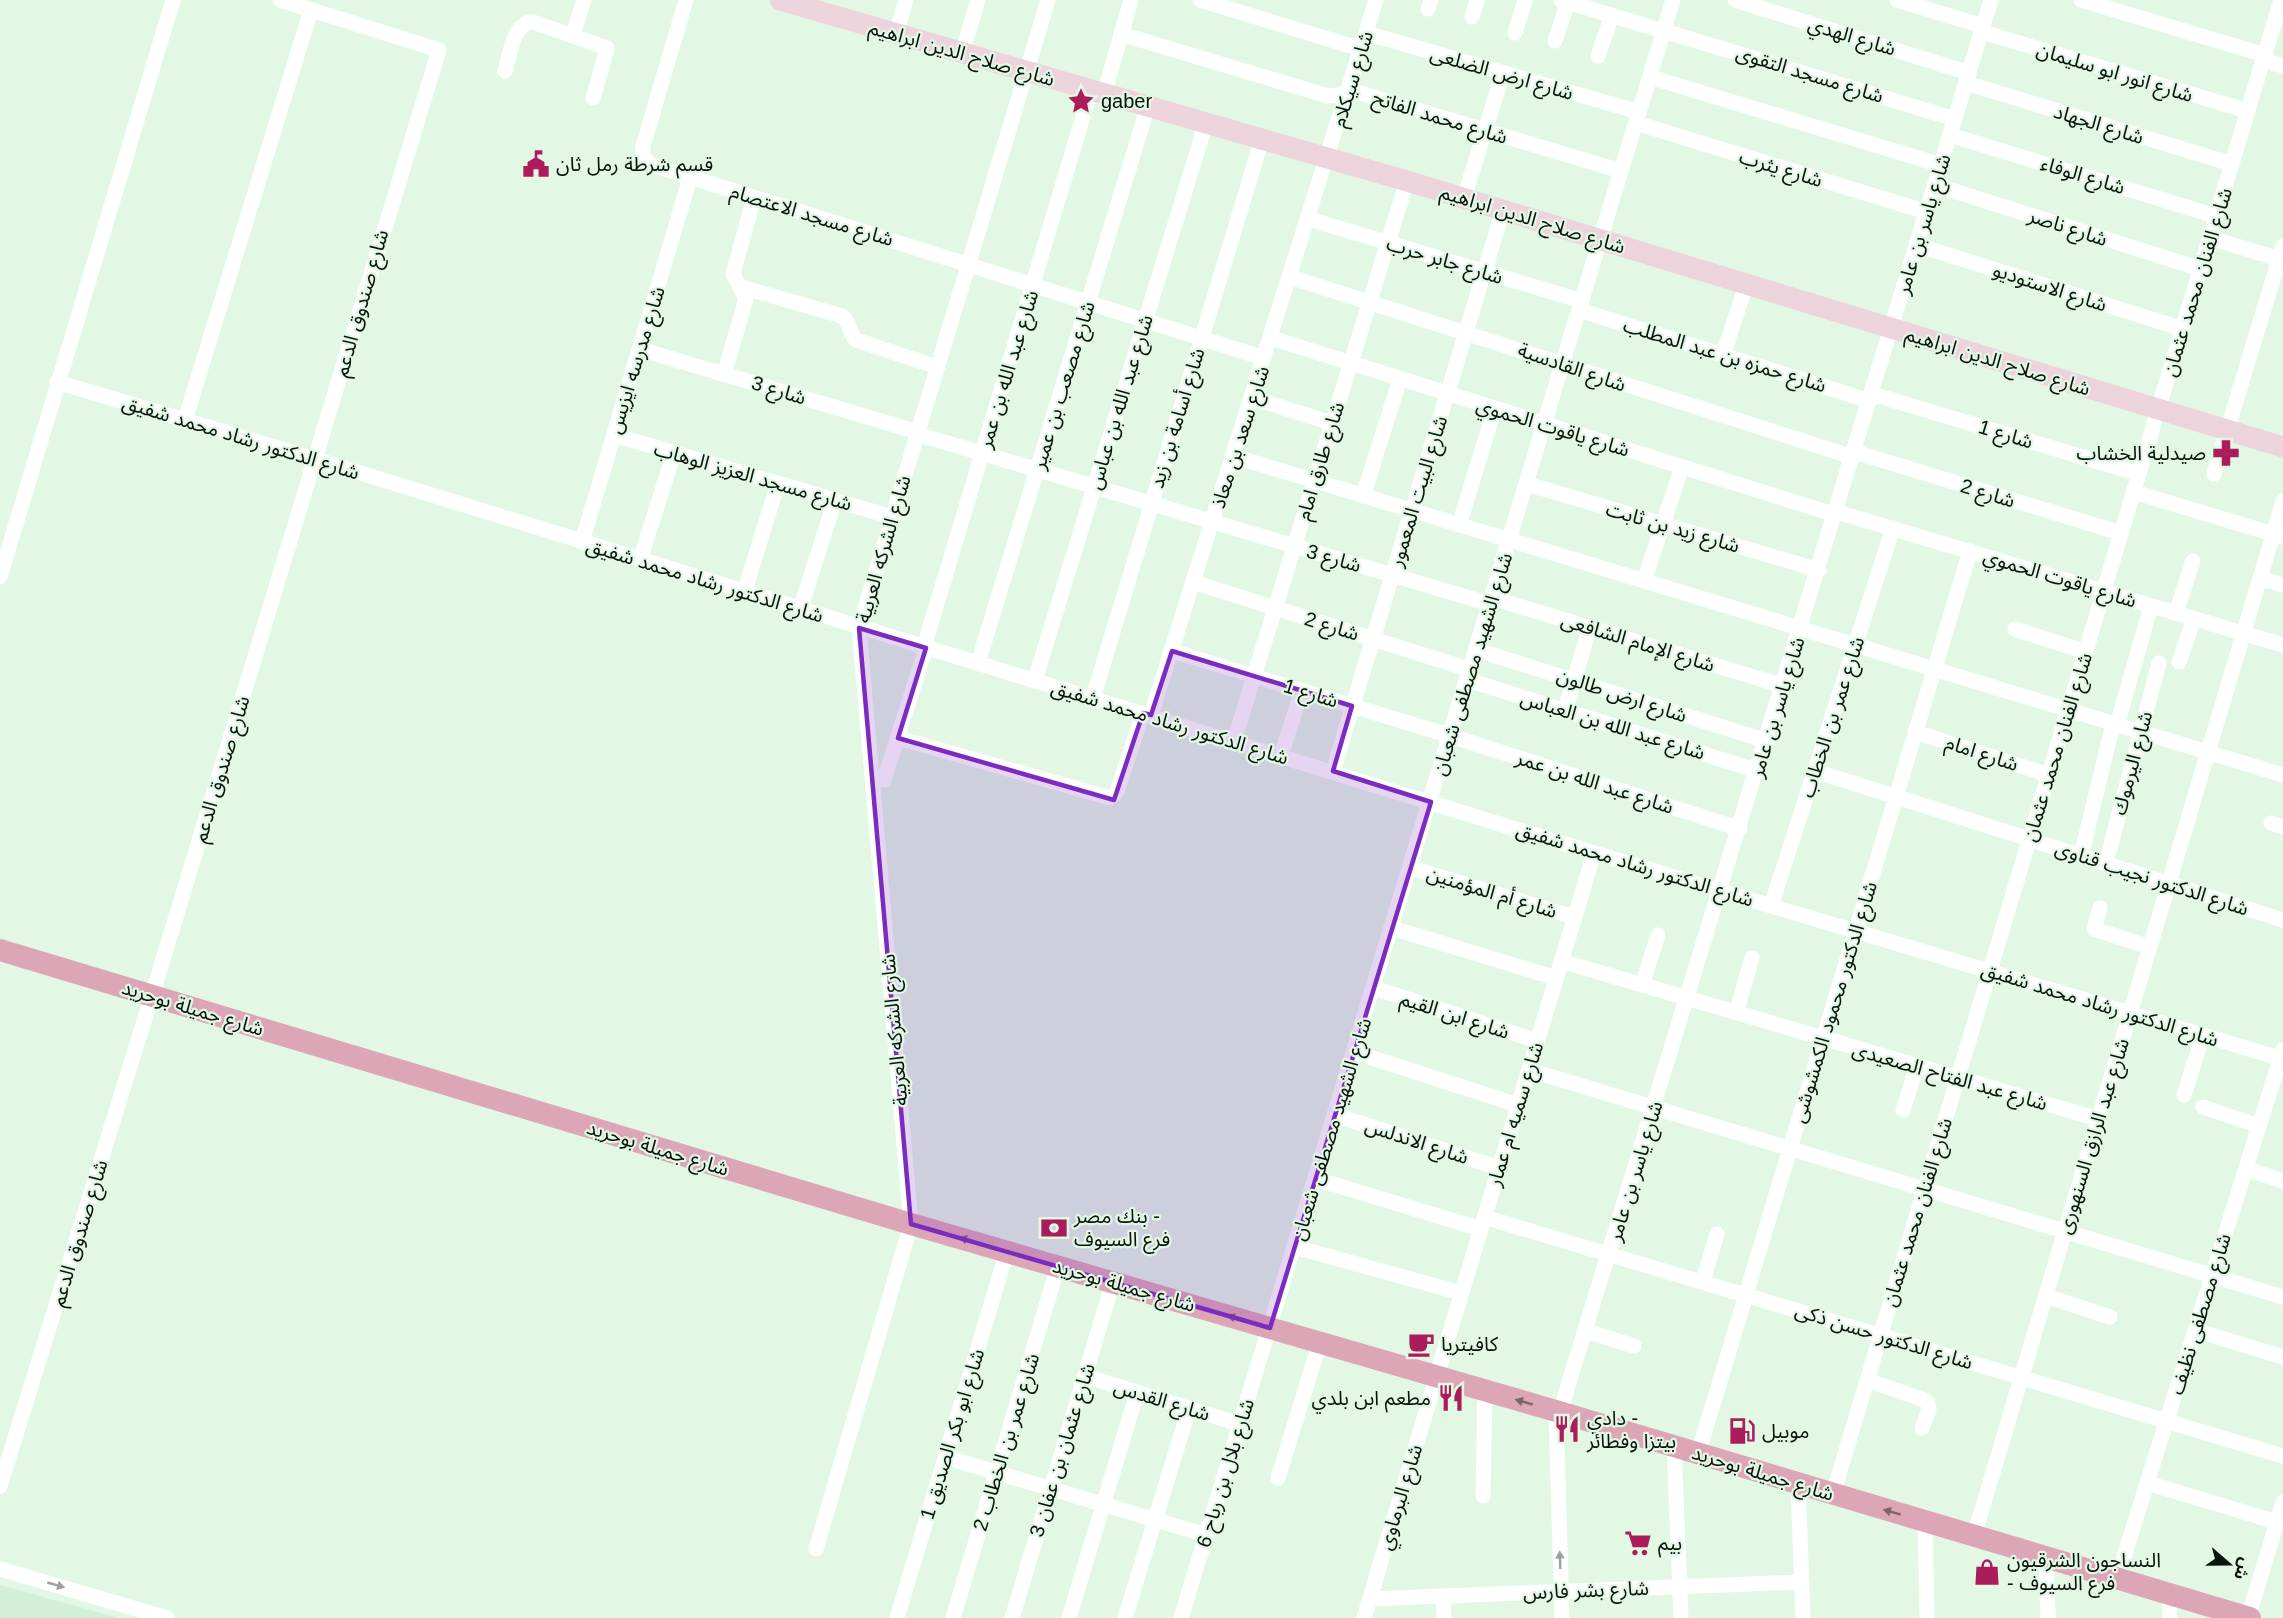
<svg xmlns="http://www.w3.org/2000/svg" width="2283" height="1618" font-family="Arial,'Noto Sans Arabic',sans-serif">
	<style>
		.built { fill: #d2efd7 }
		.lines { fill: none; stroke-linecap: round; stroke-linejoin: round }
		.street { stroke: #fff; stroke-width: 15 }
		.secondary { stroke: #edd3db; stroke-width: 21 }
		.primary { stroke: #dca6b6; stroke-width: 22 }
		.oneway { fill: #7e636a }
		.oneway2 { fill: #9da09e }
		.marked { fill: #7b2cbf; fill-opacity: 0.2; stroke: #7b2cbf; stroke-width: 4.5; stroke-linejoin: round }
		.labels { text-anchor: middle; stroke-width: 4.5; stroke-linejoin: round; paint-order: stroke }
		.street-label { font-size: 20px; fill: #0a120c; stroke: #e2f8e5 }
		.poi-label { font-size: 20px; fill: #0a120c; stroke: #e2f8e5; text-anchor: start }
	</style>
	<rect width="100%" height="100%" fill="#e2f8e5"/>
	<path class="built" d="M0 1585 119 1618H0Z"/>
	<g class="lines">
		<g class="street">
			<path d="M686 0 643 146V156L649 164 1264 358"/>
			<path d="M1200 0 1361 49"/>
			<path d="M1561 0 1955 119"/>
			<path d="M1735 0 1969 73"/>
			<path d="M1897 0 1983 26"/>
			<path d="M2081 0 2265 55"/>
			<path d="M1428 9 1431 0"/>
			<path d="M1472 17 1477 0"/>
			<path d="M1982 32 2248 111"/>
			<path d="M1366 33 1639 112"/>
			<path d="M1515 33 1525 0"/>
			<path d="M896 34 906 0"/>
			<path d="M1121 34 1328 96 1360 93 1621 171"/>
			<path d="M573 35 584 0"/>
			<path d="M1555 41 1568 2"/>
			<path d="M962 53 978 0"/>
			<path d="M1598 56 1612 15"/>
			<path d="M2264 60 2283 66"/>
			<path d="M505 71C510 55 513 22 533 22L607 48 593 98"/>
			<path d="M1650 77 1941 165"/>
			<path d="M1966 83 2232 164"/>
			<path d="M1104 94 1131 0"/>
			<path d="M1636 123 1927 212"/>
			<path d="M1950 135 2216 216"/>
			<path d="M1935 185 2201 269"/>
			<path d="M1464 198 1503 73"/>
			<path d="M1309 219 1582 301"/>
			<path d="M2210 238 2283 260"/>
			<path d="M1917 245 2183 329"/>
			<path d="M1290 277 1853 457"/>
			<path d="M741 287 842 316C851 322 848 332 856 340L937 367"/>
			<path d="M1579 310 1870 401"/>
			<path d="M1271 338 1836 515"/>
			<path d="M639 349 918 432"/>
			<path d="M1723 355 1746 285"/>
			<path d="M724 374 746 299 733 274 754 198"/>
			<path d="M57 382 315 459 1594 853 2283 1059"/>
			<path d="M1872 394 2139 474"/>
			<path d="M1252 398 1332 423"/>
			<path d="M185 420 311 10"/>
			<path d="M917 434 1490 604"/>
			<path d="M614 435 892 517"/>
			<path d="M1855 452 2121 533"/>
			<path d="M1233 456 2283 775"/>
			<path d="M2214 474 2283 246"/>
			<path d="M1527 484 1819 570"/>
			<path d="M2134 492 2283 537"/>
			<path d="M1363 496 1400 379"/>
			<path d="M1837 512 2283 645"/>
			<path d="M1459 525 1495 408"/>
			<path d="M582 542 690 178"/>
			<path d="M640 560 674 453"/>
			<path d="M0 577 173 0"/>
			<path d="M2260 578 2283 585"/>
			<path d="M1644 581 1682 467"/>
			<path d="M1193 582 1471 670"/>
			<path d="M744 593 778 483"/>
			<path d="M1492 598 1784 686"/>
			<path d="M800 610 835 500"/>
			<path d="M2176 613 2193 561"/>
			<path d="M2015 629 2086 652"/>
			<path d="M924 647 1091 90"/>
			<path d="M1477 650 1767 741"/>
			<path d="M1172 651 1451 736 1740 829"/>
			<path d="M2179 662 2194 619"/>
			<path d="M978 663 1148 106"/>
			<path d="M1035 680 1206 123"/>
			<path d="M1468 680 1758 771"/>
			<path d="M1093 698 1262 139"/>
			<path d="M1565 710 1590 627"/>
			<path d="M1151 715 1376 0"/>
			<path d="M2117 725 2151 606"/>
			<path d="M1915 732 2049 775"/>
			<path d="M898 738 1110 798 1117 792 1143 713"/>
			<path d="M1234 741 1407 181"/>
			<path d="M1281 755 1302 691"/>
			<path d="M1333 771 1503 210"/>
			<path d="M1815 771 2283 920"/>
			<path d="M884 780 926 648"/>
			<path d="M2271 823 2283 827"/>
			<path d="M2081 856 2113 724"/>
			<path d="M2106 863 2159 663"/>
			<path d="M1411 868 1574 917"/>
			<path d="M1771 906 1893 528"/>
			<path d="M2100 908 2094 929 2149 947"/>
			<path d="M1392 928 1556 978"/>
			<path d="M1561 961 2098 1119"/>
			<path d="M1642 985 1658 935"/>
			<path d="M1374 988 1537 1041"/>
			<path d="M1736 1013 1752 958"/>
			<path d="M1354 1052 1518 1105"/>
			<path d="M1529 1070 2283 1297"/>
			<path d="M2184 1095 2203 1035"/>
			<path d="M2203 1107 2259 1126"/>
			<path d="M1903 1110 1917 1066"/>
			<path d="M1335 1115 1499 1168"/>
			<path d="M2246 1169 2283 1181"/>
			<path d="M1316 1179 1481 1229"/>
			<path d="M1484 1217 2283 1456"/>
			<path d="M1295 1247 1461 1293"/>
			<path d="M1703 1281 1717 1234"/>
			<path d="M2046 1296 2110 1317"/>
			<path d="M2195 1330 2283 1357"/>
			<path d="M1586 1331 1634 1346"/>
			<path d="M1085 1376 1239 1424"/>
			<path d="M1867 1380 1927 1401 1929 1410 1922 1428"/>
			<path d="M1556 1411 1562 1618"/>
			<path d="M1560 1412 1991 0"/>
			<path d="M1674 1446 1681 1618"/>
			<path d="M1698 1454 1970 551"/>
			<path d="M945 1457 1206 1535"/>
			<path d="M1278 1478 1320 1342"/>
			<path d="M2147 1483 2277 1522"/>
			<path d="M1798 1484 1803 1618"/>
			<path d="M0 1486 158 976 439 50 280 0"/>
			<path d="M1833 1494 2281 0"/>
			<path d="M1483 1496 1485 1390"/>
			<path d="M1925 1522 1927 1618"/>
			<path d="M1974 1536 2283 501"/>
			<path d="M816 1549 911 1224 859 628 1048 0"/>
			<path d="M2046 1557 2048 1618"/>
			<path d="M0 1569 167 1618"/>
			<path d="M2117 1579 2283 1050"/>
			<path d="M2169 1594 2170 1618"/>
			<path d="M1443 1596 1444 1618"/>
			<path d="M1370 1599 1802 1582"/>
			<path d="M897 1618 1007 1251"/>
			<path d="M953 1618 1058 1266"/>
			<path d="M1012 1618 1113 1282"/>
			<path d="M1069 1618 1137 1393"/>
			<path d="M1125 1618 1189 1409"/>
			<path d="M1181 1618 1673 0"/>
			<path d="M1364 1618 1594 853"/>
			<path d="M2248 1618 2283 1502"/>
		</g>
		<path class="secondary" d="M780 0 1407 181 2283 447"/>
		<path class="primary" d="M0 950 911 1224 1556 1411 2250 1618"/>
	</g>
	<defs><path id="oneway-solid" d="M-6-.8H1V-3.2L6.5 0L1 3.2V.8H-6Z" transform="scale(1.5)"/></defs>
	<g class="oneway">
		<use href="#oneway-solid" transform="translate(968 1240) rotate(-164)"/>
		<use href="#oneway-solid" transform="translate(1236 1318) rotate(-164)"/>
		<use href="#oneway-solid" transform="translate(1524 1402) rotate(-164)"/>
		<use href="#oneway-solid" transform="translate(1892 1512) rotate(-163)"/>
	</g>
	<g class="oneway2">
		<use href="#oneway-solid" transform="translate(1560 1560) rotate(-92)"/>
		<use href="#oneway-solid" transform="translate(56 1585) rotate(16)"/>
	</g>
	<path class="marked" d="M859 628 926 648 898 738 1114 800 1143 713 1151 715 1172 651 1352 706 1333 771 1431 802 1270 1328 911 1224Z"/>
	<defs>
		<symbol id="sight-bare" viewBox="-9 -9 18 18"><path d="M0-6L1.8-2.2L6-1.7L2.9 1.2L3.7 5.4L0 3.3L-3.7 5.4L-2.9 1.2L-6-1.7L-1.8-2.2Z" fill="#aa1c5a" stroke="#e2f8e5" stroke-width="2.5" paint-order="stroke"/></symbol>
		<symbol id="civic-bare" viewBox="-9 -9 18 18"><path d="M-.6-6.5H3V-4.5H.6V-3L4-1V1h2V6H-6V1h2V-1L-.6-3ZM-1.2 2.5V6h2.4V2.5Z" fill="#aa1c5a" stroke="#e2f8e5" stroke-width="2.5" paint-order="stroke"/></symbol>
		<symbol id="pharmacy-bare" viewBox="-9 -9 18 18"><path d="M-2-6h4v4h4v4h-4v4h-4v-4h-4v-4h4Z" fill="#aa1c5a" stroke="#e2f8e5" stroke-width="2.5" paint-order="stroke"/></symbol>
		<symbol id="bank-bare" viewBox="-9 -9 18 18"><path d="M-6-4H6V4H-6ZM0-2.3a2.3 2.3 0 1 0 0 4.6a2.3 2.3 0 1 0 0-4.6Z" fill="#aa1c5a" stroke="#e2f8e5" stroke-width="2.5" paint-order="stroke"/></symbol>
		<symbol id="cafe-bare" viewBox="-9 -9 18 18"><path d="M-5.5-4.5H6V0H3Q3 3.5 0 3.5H-2.5Q-5.5 3.5-5.5 0ZM3-3.2v2h1.7v-2ZM-6 4.5H4V6H-6Z" fill="#aa1c5a" stroke="#e2f8e5" stroke-width="2.5" paint-order="stroke"/></symbol>
		<symbol id="restaurant-bare" viewBox="-9 -9 18 18"><path d="M-5-6h1v4h1v-4h1v4h1v-4h1v5L-1.5 .5V6h-2V.5L-5-1ZM5-6V6H3V1.5H1.5Q1.5-4 5-6Z" fill="#aa1c5a" stroke="#e2f8e5" stroke-width="2.5" paint-order="stroke"/></symbol>
		<symbol id="fuel-bare" viewBox="-9 -9 18 18"><path d="M-5.5-6h7V0h2V4h1.3V-2.5L3-4.5l.8-.8L6-3V5H2.5V1h-1V6h-7ZM-4.2-4.7v3.2H.2V-4.7Z" fill="#aa1c5a" stroke="#e2f8e5" stroke-width="2.5" paint-order="stroke"/></symbol>
		<symbol id="supermarket-bare" viewBox="-9 -9 18 18"><path d="M-6-5.5h2.5l.6 2H6L4.5 2H-2.5L-4.4-4H-6ZM-1.5 3.2a1.3 1.3 0 1 0 .1 0ZM3 3.2a1.3 1.3 0 1 0 .1 0Z" fill="#aa1c5a" stroke="#e2f8e5" stroke-width="2.5" paint-order="stroke"/></symbol>
		<symbol id="shop-bare" viewBox="-9 -9 18 18"><path d="M-5-2.5h2.3a2.7 3.5 0 0 1 5.4 0H5L5.5 6h-11ZM-1.5-2.5h3a1.5 2.3 0 0 0-3 0Z" fill="#aa1c5a" stroke="#e2f8e5" stroke-width="2.5" paint-order="stroke"/></symbol>
	</defs>
	<g fill-rule="evenodd">
		<use href="#sight-bare" x="1062" y="82" width="38" height="38"/>
		<use href="#civic-bare" x="517" y="145" width="38" height="38"/>
		<use href="#pharmacy-bare" x="2207" y="434" width="38" height="38"/>
		<use href="#bank-bare" x="1035" y="1209" width="38" height="38"/>
		<use href="#cafe-bare" x="1402" y="1325" width="38" height="38"/>
		<use href="#restaurant-bare" x="1432" y="1379" width="38" height="38"/>
		<use href="#restaurant-bare" x="1548" y="1410" width="38" height="38"/>
		<use href="#fuel-bare" x="1723" y="1412" width="38" height="38"/>
		<use href="#supermarket-bare" x="1619" y="1524" width="38" height="38"/>
		<use href="#shop-bare" x="1968" y="1553" width="38" height="38"/>
	</g>
	<g class="labels">
		<g class="street-label">
			<text transform="translate(1852 36) rotate(17)" y="7">شارع الهدي</text>
			<text transform="translate(962 53) rotate(16)" y="7">شارع صلاح الدين ابراهيم</text>
			<text transform="translate(2115 72) rotate(17)" y="7">شارع انور ابو سليمان</text>
			<text transform="translate(1502 73) rotate(16)" y="7">شارع ارض الضلعى</text>
			<text transform="translate(1810 74) rotate(17)" y="7">شارع مسجد التقوى</text>
			<text transform="translate(1352 79) rotate(-73)" y="7">شارع سيكلام</text>
			<text transform="translate(1440 117) rotate(17)" y="7">شارع محمد الفاتح</text>
			<text transform="translate(2099 124) rotate(17)" y="7">شارع الجهاد</text>
			<text transform="translate(1781 168) rotate(17)" y="7">شارع يثرب</text>
			<text transform="translate(2083 175) rotate(17)" y="7">شارع الوفاء</text>
			<text transform="translate(812 215) rotate(17)" y="7">شارع مسجد الاعتصام</text>
			<text transform="translate(1533 219) rotate(17)" y="7">شارع صلاح الدين ابراهيم</text>
			<text transform="translate(1923 224) rotate(-73)" y="7">شارع ياسر بن عامر</text>
			<text transform="translate(2068 227) rotate(18)" y="7">شارع ناصر</text>
			<text transform="translate(1445 260) rotate(17)" y="7">شارع جابر حرب</text>
			<text transform="translate(2197 282) rotate(-73)" y="7">شارع الفنان محمد عثمان</text>
			<text transform="translate(2050 287) rotate(18)" y="7">شارع الاستوديو</text>
			<text transform="translate(361 303) rotate(-74)" y="7">شارع صندوق الدعم</text>
			<text transform="translate(1725 355) rotate(17)" y="7">شارع حمزه بن عبد المطلب</text>
			<text transform="translate(636 360) rotate(-73)" y="7">شارع مدرسه ايزيس</text>
			<text transform="translate(1998 361) rotate(17)" y="7">شارع صلاح الدين ابراهيم</text>
			<text transform="translate(1572 367) rotate(19)" y="7">شارع القادسية</text>
			<text transform="translate(1008 369) rotate(-73)" y="7">شارع عبد الله بن عمر</text>
			<text transform="translate(1063 385) rotate(-73)" y="7">شارع مصعب بن عمير</text>
			<text transform="translate(779 390) rotate(17)" y="7">شارع 3</text>
			<text transform="translate(1120 402) rotate(-73)" y="7">شارع عبد الله بن عباس</text>
			<text transform="translate(1177 418) rotate(-73)" y="7">شارع أسامة بن زيد</text>
			<text transform="translate(1553 427) rotate(17)" y="7">شارع ياقوت الحموي</text>
			<text transform="translate(2006 434) rotate(17)" y="7">شارع 1</text>
			<text transform="translate(241 437) rotate(17)" y="7">شارع الدكتور رشاد محمد شفيق</text>
			<text transform="translate(1240 437) rotate(-72)" y="7">شارع سعد بن معاذ</text>
			<text transform="translate(1320 461) rotate(-73)" y="7">شارع طارق امام</text>
			<text transform="translate(753 476) rotate(16)" y="7">شارع مسجد العزيز الوهاب</text>
			<text transform="translate(1418 491) rotate(-73)" y="7">شارع البيت المعمور</text>
			<text transform="translate(1988 493) rotate(17)" y="7">شارع 2</text>
			<text transform="translate(1673 527) rotate(16)" y="7">شارع زيد بن ثابت</text>
			<text transform="translate(883 549) rotate(-74)" y="7">شارع الشركه العربية</text>
			<text transform="translate(1334 558) rotate(16)" y="7">شارع 3</text>
			<text transform="translate(2060 578) rotate(17)" y="7">شارع ياقوت الحموي</text>
			<text transform="translate(705 580) rotate(17)" y="7">شارع الدكتور رشاد محمد شفيق</text>
			<text transform="translate(1332 626) rotate(17)" y="7">شارع 2</text>
			<text transform="translate(1638 642) rotate(17)" y="7">شارع الإمام الشافعى</text>
			<text transform="translate(1472 664) rotate(-73)" y="7">شارع الشهيد مصطفى شعبان</text>
			<text transform="translate(1311 693) rotate(17)" y="7">شارع 1</text>
			<text transform="translate(1622 695) rotate(18)" y="7">شارع ارض طالون</text>
			<text transform="translate(1777 707) rotate(-73)" y="7">شارع ياسر بن عامر</text>
			<text transform="translate(1832 717) rotate(-72)" y="7">شارع عمر بن الخطاب</text>
			<text transform="translate(1170 722) rotate(17)" y="7">شارع الدكتور رشاد محمد شفيق</text>
			<text transform="translate(1613 725) rotate(17)" y="7">شارع عبد الله بن العباس</text>
			<text transform="translate(2057 747) rotate(-73)" y="7">شارع الفنان محمد عثمان</text>
			<text transform="translate(1982 753) rotate(18)" y="7">شارع امام</text>
			<text transform="translate(2132 763) rotate(-75)" y="7">شارع اليرموك</text>
			<text transform="translate(221 769) rotate(-73)" y="7">شارع صندوق الدعم</text>
			<text transform="translate(1595 782) rotate(18)" y="7">شارع عبد الله بن عمر</text>
			<text transform="translate(1635 864) rotate(17)" y="7">شارع الدكتور رشاد محمد شفيق</text>
			<text transform="translate(2152 878) rotate(18)" y="7">شارع الدكتور نجيب قناوى</text>
			<text transform="translate(1492 892) rotate(17)" y="7">شارع أم المؤمنين</text>
			<text transform="translate(1834 1002) rotate(-73)" y="7">شارع الدكتور محمود الكمشوشى</text>
			<text transform="translate(2100 1004) rotate(17)" y="7">شارع الدكتور رشاد محمد شفيق</text>
			<text transform="translate(193 1008) rotate(17)" y="7">شارع جميلة بوحريد</text>
			<text transform="translate(1455 1015) rotate(18)" y="7">شارع ابن القيم</text>
			<text transform="translate(894 1030) rotate(-95)" y="7">شارع الشركه العربية</text>
			<text transform="translate(1950 1076) rotate(16)" y="7">شارع عبد الفتاح الصعيدى</text>
			<text transform="translate(1515 1114) rotate(-73)" y="7">شارع سميه ام عمار</text>
			<text transform="translate(1331 1129) rotate(-73)" y="7">شارع الشهيد مصطفى شعبان</text>
			<text transform="translate(2093 1136) rotate(-73)" y="7">شارع عبد الرازق السنهورى</text>
			<text transform="translate(1417 1141) rotate(18)" y="7">شارع الاندلس</text>
			<text transform="translate(658 1148) rotate(17)" y="7">شارع جميلة بوحريد</text>
			<text transform="translate(1635 1171) rotate(-73)" y="7">شارع ياسر بن عامر</text>
			<text transform="translate(1917 1212) rotate(-73)" y="7">شارع الفنان محمد عثمان</text>
			<text transform="translate(79 1233) rotate(-73)" y="7">شارع صندوق الدعم</text>
			<text transform="translate(1124 1285) rotate(16)" y="7">شارع جميلة بوحريد</text>
			<text transform="translate(2200 1314) rotate(-73)" y="7">شارع مصطفى نظيف</text>
			<text transform="translate(1884 1336) rotate(17)" y="7">شارع الدكتور حسن ذكى</text>
			<text transform="translate(1162 1400) rotate(17)" y="7">شارع القدس</text>
			<text transform="translate(952 1434) rotate(-73)" y="7">شارع ابو بكر الصديق 1</text>
			<text transform="translate(1006 1442) rotate(-73)" y="7">شارع عمر بن الخطاب 2</text>
			<text transform="translate(1062 1450) rotate(-73)" y="7">شارع عثمان بن عفان 3</text>
			<text transform="translate(1225 1473) rotate(-73)" y="7">شارع بلال بن رباح 6</text>
			<text transform="translate(1763 1473) rotate(17)" y="7">شارع جميلة بوحريد</text>
			<text transform="translate(1400 1497) rotate(-73)" y="7">شارع البرماوي</text>
			<text transform="translate(1586 1590) rotate(-2)" y="7">شارع بشر فارس</text>
		</g>
		<g class="poi-label">
			<text x="1101" y="108">gaber</text>
			<text x="556" y="171">قسم شرطة رمل ثان</text>
			<text x="2206" y="460" text-anchor="end">صيدلية الخشاب</text>
			<text x="1074" y="1223">بنك مصر -<tspan x="1074" dy="23">فرع السيوف</tspan></text>
			<text x="1441" y="1351">كافيتريا</text>
			<text x="1431" y="1405" text-anchor="end">مطعم ابن بلدي</text>
			<text x="1587" y="1425">دادي -<tspan x="1587" dy="23">بيتزا وفطائر</tspan></text>
			<text x="1762" y="1438">موبيل</text>
			<text x="1658" y="1550">بيم</text>
			<text x="2007" y="1567">النساجون الشرقيون<tspan x="2007" dy="23">- فرع السيوف</tspan></text>
		</g>
	</g>
	<g transform="translate(2229 1564) rotate(110)" stroke="#e2f8e5" stroke-width="4.5" paint-order="stroke">
	<path d="M0-4.5L10 22L0 15L-10 22Z" fill="#0a120c"/>
	<text y="-9" font-size="16" font-weight="bold" text-anchor="middle" fill="#0a120c">ش</text>
	</g>
</svg>
